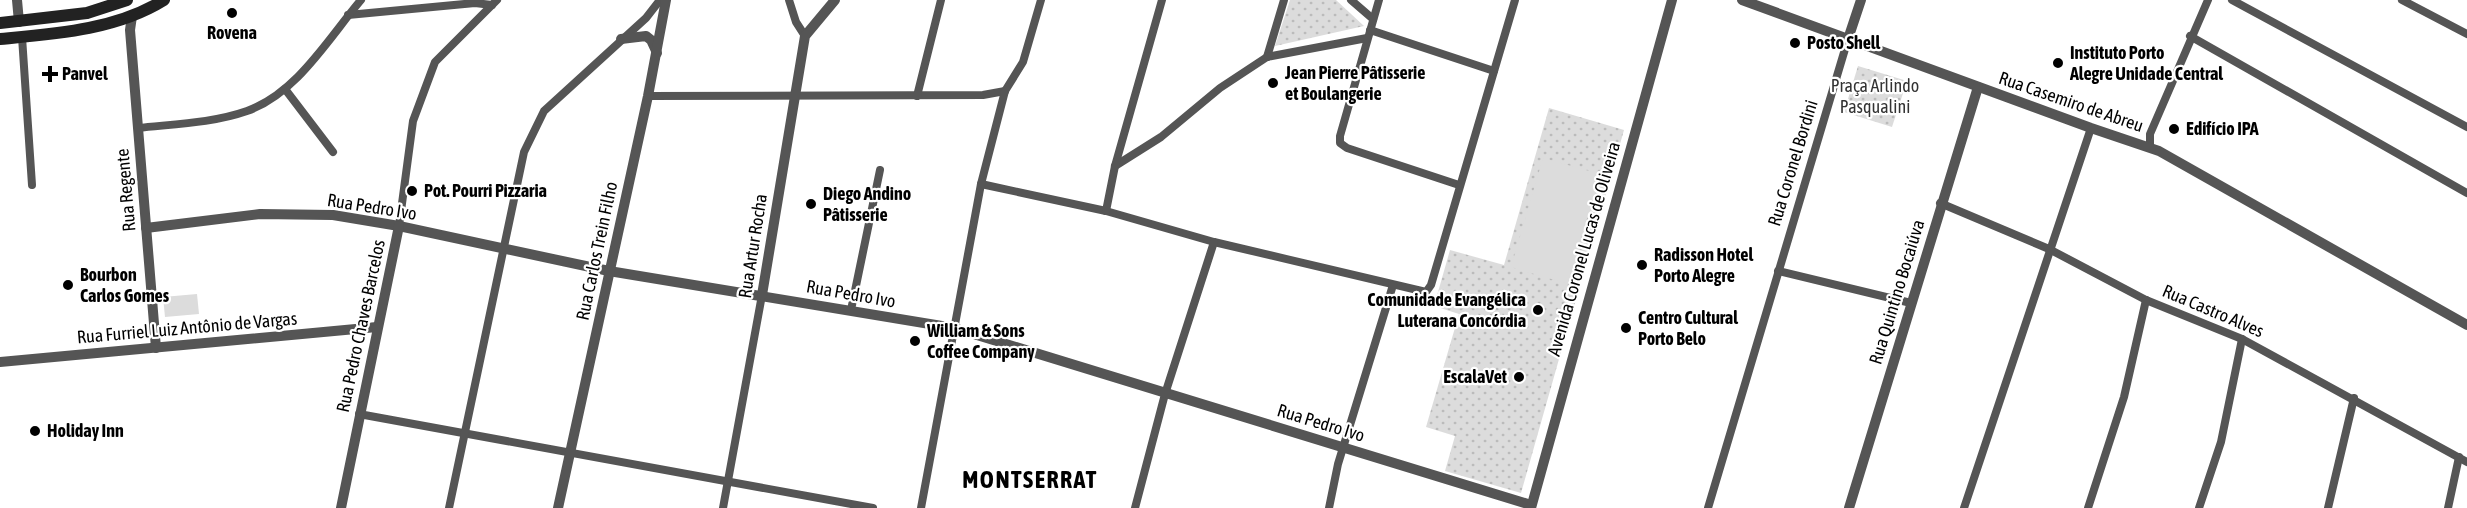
<svg xmlns="http://www.w3.org/2000/svg" width="2467" height="508" font-family="'Asap Condensed',sans-serif">
	<style>
		.grass { fill: url(#grass-dots) }
		.garden { fill: #dcdcdc }
		.lines { fill: none; stroke-linecap: round; stroke-linejoin: round }
		.minor { stroke: #555; stroke-width: 8 }
		.tertiary { stroke: #555; stroke-width: 10 }
		.secondary { stroke: #222; stroke-width: 12 }
		.poi-dot { fill: #000; stroke: #fff; stroke-width: 2 }
		.labels { text-anchor: middle; stroke-width: 4.5; stroke-linejoin: round; paint-order: stroke }
		.poi-label { font-size: 18px; font-weight: bold; fill: #000; stroke: #fff; text-anchor: start }
		.park-label { font-size: 18px; fill: #333; stroke: #fff }
		.street-label { font-size: 18px; fill: #000; stroke: #fff }
		.district-label { font-size: 24px; font-weight: bold; letter-spacing: 1.5px; fill: #000; stroke: #fff }
	</style>
	<defs>
		<pattern id="grass-dots" width="8" height="8" patternUnits="userSpaceOnUse" patternTransform="scale(1.5)"><rect width="8" height="8" fill="#dcdcdc"/><path d="M2 2h.1M6 6h.1" fill="none" stroke="#bbb" stroke-width="1.8" stroke-linecap="round"/></pattern>
	</defs>
	<rect width="100%" height="100%" fill="#fff"/>
	<g class="grass">
		<path d="M1290 0H1336L1364 26 1275 46Z"/>
		<path d="M1858 66 1907 81 1892 127 1844 112Z"/>
		<path d="M1549 108 1624 130 1521 493 1445 471 1455 436 1426 427 1459 314 1434 306 1450 250 1504 265Z"/>
	</g>
	<g class="garden">
		<path d="M1543 158 1600 174 1568 284 1511 267Z"/>
		<path d="M197 294 199 314 165 317 163 297Z"/>
	</g>
	<g class="lines">
		<g class="minor">
			<path d="M789 0 796 22 805 36"/>
			<path d="M1351 0 1373 19"/>
			<path d="M1379 0 1340 136V143L1347 148 1459 185"/>
			<path d="M2232 0 2467 127"/>
			<path d="M2402 0 2467 34"/>
			<path d="M348 15 475 3 492 5"/>
			<path d="M1370 30 1494 71"/>
			<path d="M2190 36 2467 193"/>
			<path d="M22 37 32 185"/>
			<path d="M1267 57 1284 0"/>
			<path d="M285 89 333 152"/>
			<path d="M648 96 983 95 1005 91"/>
			<path d="M917 96 941 0"/>
			<path d="M138 128C174 124 213 123 247 111 297 93 328 39 361 0"/>
			<path d="M2150 147V134L2208 0"/>
			<path d="M1115 166 1161 137 1220 88 1267 57 1367 38"/>
			<path d="M981 184 1106 211 1214 242 1426 292 1431 285 1515 0"/>
			<path d="M1940 203 2049 249 2146 300 2242 339 2467 462"/>
			<path d="M1106 211 1115 166 1162 0"/>
			<path d="M399 226 413 121 435 62 497 0"/>
			<path d="M1778 271 1911 303"/>
			<path d="M851 310 880 170"/>
			<path d="M359 414 873 508"/>
			<path d="M449 508 524 152 544 111 646 18 660 0"/>
			<path d="M723 508 762 295"/>
			<path d="M921 508 981 184 1005 91 1023 62 1041 0"/>
			<path d="M1135 508 1165 394 1214 242"/>
			<path d="M1329 508 1338 464 1393 285"/>
			<path d="M1708 508 1848 39"/>
			<path d="M1964 508 2091 128"/>
			<path d="M2088 508 2124 397 2146 300"/>
			<path d="M2199 508 2221 442 2242 339"/>
			<path d="M2328 508 2354 398"/>
			<path d="M2448 508 2459 457"/>
		</g>
		<g class="tertiary">
			<path d="M17 0 19 22"/>
			<path d="M1742 0 2091 128 2159 151 2467 325"/>
			<path d="M132 16 130 30 156 348"/>
			<path d="M621 39 646 36 651 40 657 53"/>
			<path d="M1848 39 1861 0"/>
			<path d="M146 228 260 214 333 215 399 226 609 271 954 328 1531 505"/>
			<path d="M762 295 805 36 835 0"/>
			<path d="M0 362 377 327"/>
			<path d="M341 508 399 226"/>
			<path d="M558 508 648 96 666 0"/>
			<path d="M1531 508 1672 0"/>
			<path d="M1849 508 1978 87"/>
		</g>
		<g class="secondary">
			<path d="M0 23 87 13 127 0"/>
			<path d="M0 39C55 34 116 30 164 0"/>
		</g>
	</g>
	<g class="poi-dot">
		<circle cx="232" cy="13" r="6"/>
		<circle cx="1795" cy="43" r="6"/>
		<circle cx="2058" cy="63" r="6"/>
		<path d="M47 65h6v6h6v6h-6v6h-6v-6h-6v-6h6z"/>
		<circle cx="1273" cy="83" r="6"/>
		<circle cx="2174" cy="129" r="6"/>
		<circle cx="412" cy="191" r="6"/>
		<circle cx="811" cy="204" r="6"/>
		<circle cx="1642" cy="265" r="6"/>
		<circle cx="68" cy="285" r="6"/>
		<circle cx="1538" cy="310" r="6"/>
		<circle cx="1626" cy="328" r="6"/>
		<circle cx="915" cy="341" r="6"/>
		<circle cx="1519" cy="377" r="6"/>
		<circle cx="35" cy="431" r="6"/>
	</g>
	<g class="labels">
		<g class="poi-label">
			<text x="232" y="39" text-anchor="middle">Rovena</text>
			<text x="1807" y="49">Posto Shell</text>
			<text x="2070" y="59">Instituto Porto<tspan x="2070" dy="21">Alegre Unidade Central</tspan></text>
			<text x="1285" y="79">Jean Pierre Pâtisserie<tspan x="1285" dy="21">et Boulangerie</tspan></text>
			<text x="62" y="80">Panvel</text>
			<text x="2186" y="135">Edifício IPA</text>
			<text x="424" y="197">Pot. Pourri Pizzaria</text>
			<text x="823" y="200">Diego Andino<tspan x="823" dy="21">Pâtisserie</tspan></text>
			<text x="1654" y="261">Radisson Hotel<tspan x="1654" dy="21">Porto Alegre</tspan></text>
			<text x="80" y="281">Bourbon<tspan x="80" dy="21">Carlos Gomes</tspan></text>
			<text x="1526" y="306" text-anchor="end">Comunidade Evangélica<tspan x="1526" dy="21">Luterana Concórdia</tspan></text>
			<text x="1638" y="324">Centro Cultural<tspan x="1638" dy="21">Porto Belo</tspan></text>
			<text x="927" y="337">William &amp; Sons<tspan x="927" dy="21">Coffee Company</tspan></text>
			<text x="1507" y="383" text-anchor="end">EscalaVet</text>
			<text x="47" y="437">Holiday Inn</text>
		</g>
		<g class="park-label">
			<text x="1875" y="92">Praça Arlindo<tspan x="1875" dy="21">Pasqualini</tspan></text>
		</g>
		<g class="street-label">
			<text transform="translate(2071 102) rotate(19)" y="6">Rua Casemiro de Abreu</text>
			<text transform="translate(1793 163) rotate(-73)" y="6">Rua Coronel Bordini</text>
			<text transform="translate(126 190) rotate(-95)" y="6">Rua Regente</text>
			<text transform="translate(372 207) rotate(9)" y="6">Rua Pedro Ivo</text>
			<text transform="translate(753 246) rotate(-81)" y="6">Rua Artur Rocha</text>
			<text transform="translate(1584 249) rotate(-74)" y="6">Avenida Coronel Lucas de Oliveira</text>
			<text transform="translate(597 251) rotate(-78)" y="6">Rua Carlos Trein Filho</text>
			<text transform="translate(1897 292) rotate(-73)" y="6">Rua Quintino Bocaiúva</text>
			<text transform="translate(851 294) rotate(10)" y="6">Rua Pedro Ivo</text>
			<text transform="translate(2213 311) rotate(23)" y="6">Rua Castro Alves</text>
			<text transform="translate(361 326) rotate(-78)" y="6">Rua Pedro Chaves Barcelos</text>
			<text transform="translate(187 328) rotate(-5)" y="6">Rua Furriel Luiz Antônio de Vargas</text>
			<text transform="translate(1321 423) rotate(17)" y="6">Rua Pedro Ivo</text>
		</g>
		<g class="district-label">
			<text x="1030" y="488">MONTSERRAT</text>
		</g>
	</g>
</svg>
